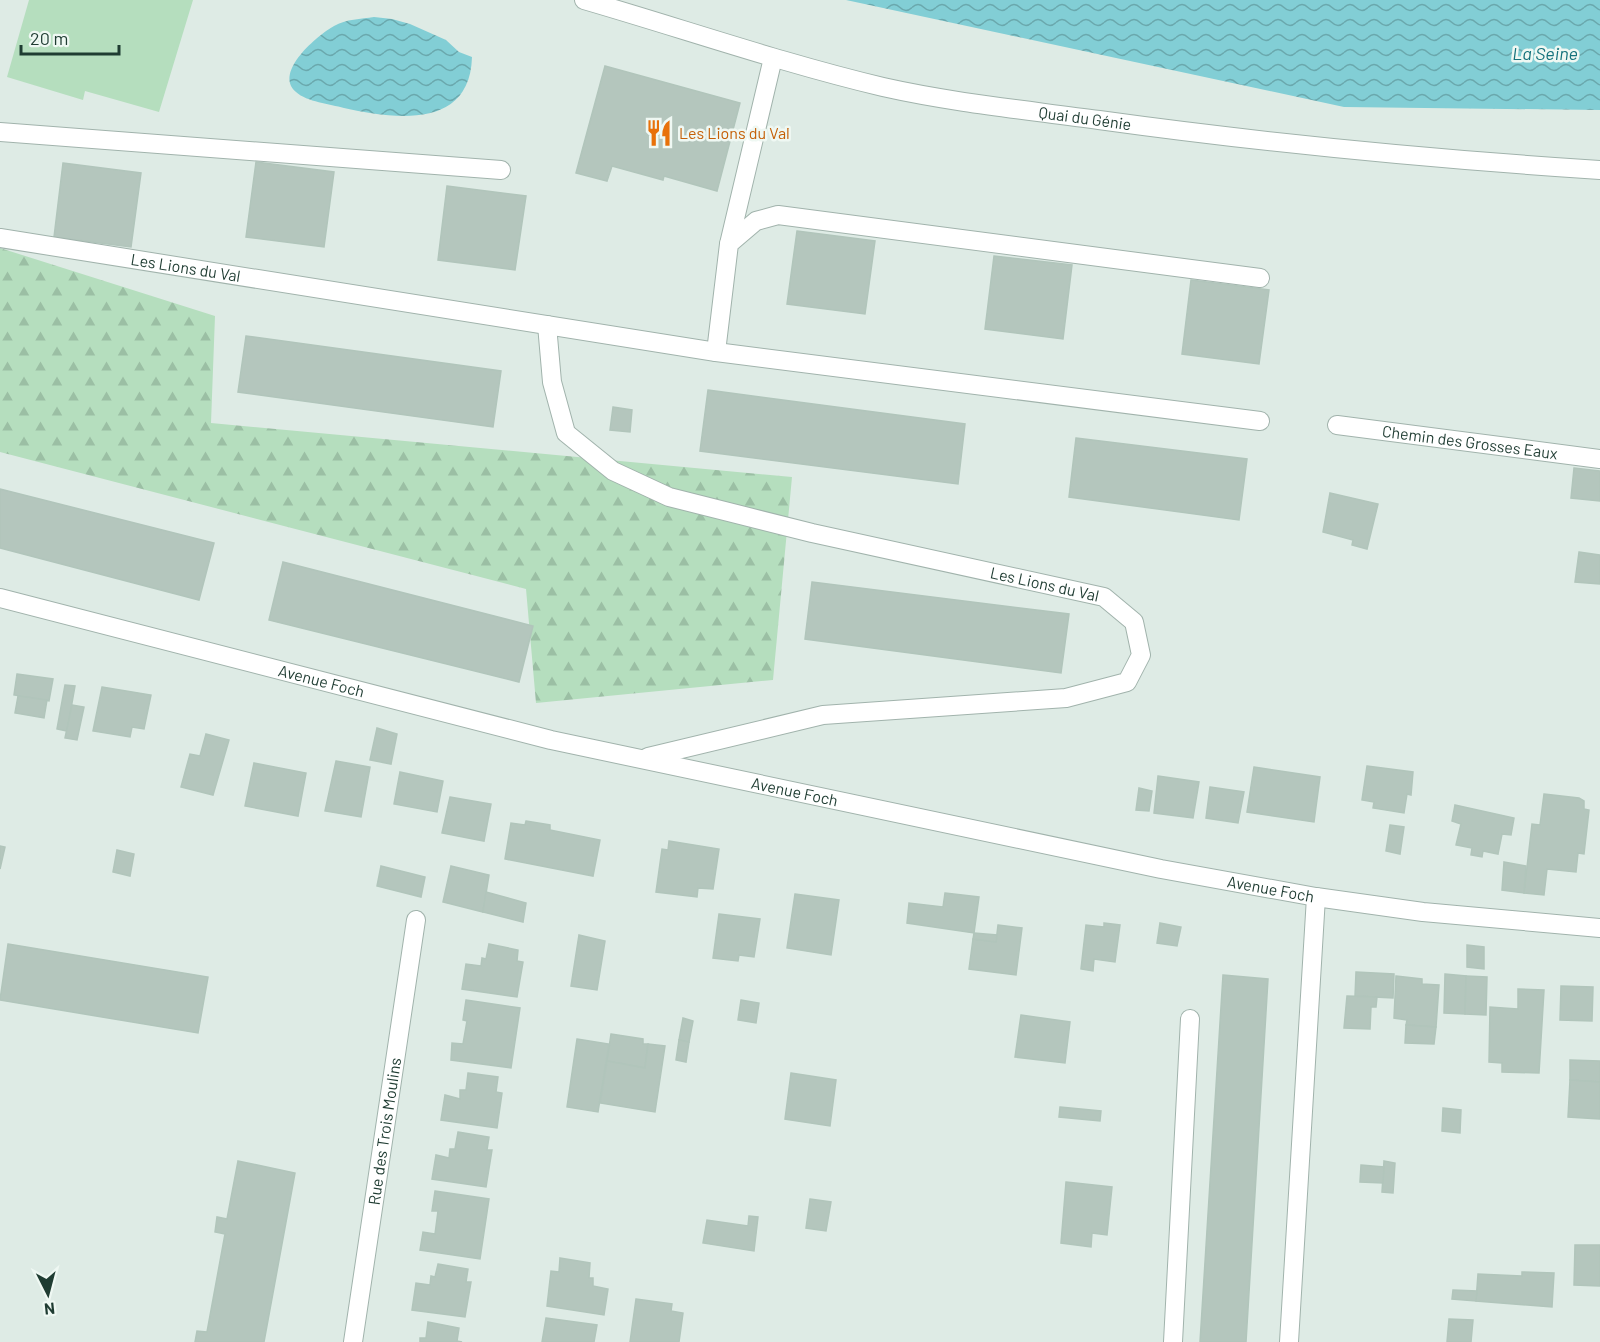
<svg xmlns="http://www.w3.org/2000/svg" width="1600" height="1342" font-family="Barlow,sans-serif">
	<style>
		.forest { fill: url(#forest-firs) }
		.pitch { fill: #b5debe }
		.water { fill: url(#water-waves) }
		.building { fill: #b4c6bd; stroke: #b1c5bb; stroke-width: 1.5 }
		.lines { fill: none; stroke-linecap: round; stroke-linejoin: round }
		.minor-casing { stroke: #a1b3ac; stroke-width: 20 }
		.minor { stroke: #fff; stroke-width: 18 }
		.labels { text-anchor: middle; stroke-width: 5; stroke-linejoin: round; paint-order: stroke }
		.street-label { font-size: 16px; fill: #1f3c32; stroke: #eff8f3 }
		.food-label { font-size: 16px; fill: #c56008; stroke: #eff8f3; text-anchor: start }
		.water-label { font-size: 18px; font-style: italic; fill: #15727c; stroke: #eff8f3 }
	</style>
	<defs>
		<pattern id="forest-firs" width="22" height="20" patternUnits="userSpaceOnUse" patternTransform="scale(1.5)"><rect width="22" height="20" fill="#b5debe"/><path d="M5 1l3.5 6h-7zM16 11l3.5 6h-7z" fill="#9bbfa4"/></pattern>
		<pattern id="water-waves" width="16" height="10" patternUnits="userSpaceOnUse" patternTransform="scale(1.5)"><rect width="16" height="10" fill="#82ced5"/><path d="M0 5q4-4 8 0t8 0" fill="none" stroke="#6aa8ad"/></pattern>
	</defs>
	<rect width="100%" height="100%" fill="#deebe5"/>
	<path class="forest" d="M0 248 215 316 211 423 792 477 773 680 536 703 526 589 0 452Z"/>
	<path class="pitch" d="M29 0H193L159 112 85 91 83 100 7 77Z"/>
	<g class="water">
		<path d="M846 0H1600V110L1344 107Z"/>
		<path d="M374 17 392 19 410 24 446 40 459 52 472 57C470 130 394 119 344 108 330 104 307 102 296 92 273 72 318 35 334 26 346 19 361 19 374 17Z"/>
	</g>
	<g class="building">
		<path d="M605 66 740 103 717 191 664 176 663 180 612 166 607 181 576 173Z"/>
		<path d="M256 162 334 172 324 247 246 237Z"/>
		<path d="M63 163 141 173 131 247 54 237Z"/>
		<path d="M447 186 526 196 515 270 438 260Z"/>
		<path d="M797 231 875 241 865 314 787 304Z"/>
		<path d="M994 256 1072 265 1063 339 985 329Z"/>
		<path d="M1191 280 1269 290 1259 364 1182 354Z"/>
		<path d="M246 336 501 371 493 427 238 392Z"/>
		<path d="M708 390 965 424 958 484 700 451Z"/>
		<path d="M613 407 632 410 630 432 610 430Z"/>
		<path d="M1076 438 1247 459 1239 520 1069 497Z"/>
		<path d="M1574 468 1600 471V501L1571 498Z"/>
		<path d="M0 489 214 543 199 600 0 548Z"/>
		<path d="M1330 493 1378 504 1367 549 1352 545 1353 540 1323 532Z"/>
		<path d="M1579 552 1600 555V584L1575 582Z"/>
		<path d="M283 562 533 626 519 682 269 620Z"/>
		<path d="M812 582 1069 614 1061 673 805 639Z"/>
		<path d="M17 674 53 679 49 701 14 695Z"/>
		<path d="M65 685 75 686 67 731 57 729Z"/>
		<path d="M102 687 151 695 144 729 132 727 130 737 93 731Z"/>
		<path d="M18 696 47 700 44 718 15 713Z"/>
		<path d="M72 705 84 707 77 740 65 738Z"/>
		<path d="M377 728 397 734 391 764 370 760Z"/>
		<path d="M206 734 229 740 213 795 181 787 190 754 200 756Z"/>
		<path d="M336 761 370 767 361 817 325 811Z"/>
		<path d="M254 763 306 773 298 816 245 806Z"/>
		<path d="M1367 766 1413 772 1411 795 1407 794 1404 813 1373 808 1374 802 1362 800Z"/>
		<path d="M1254 767 1320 777 1314 822 1247 812Z"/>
		<path d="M400 772 443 781 437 812 394 804Z"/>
		<path d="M1158 776 1199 782 1193 818 1154 813Z"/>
		<path d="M1210 787 1244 792 1238 823 1206 818Z"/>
		<path d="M1139 788 1152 791 1149 811 1136 810Z"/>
		<path d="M1544 794 1579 798 1584 801V809L1589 810 1584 854 1578 853 1576 872 1547 869 1544 895 1524 893 1532 824 1540 825Z"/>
		<path d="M450 797 491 804 484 841 442 833Z"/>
		<path d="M1455 805 1514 818 1511 835 1502 834 1498 854 1483 851 1482 857 1471 855 1472 848 1456 845 1461 824 1452 821Z"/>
		<path d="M526 821 550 825V830L600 840 593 876 505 859 511 823 525 825Z"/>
		<path d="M1390 825 1404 827 1400 854 1386 851Z"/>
		<path d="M669 841 719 849 713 889 698 888 697 897 656 892 662 849 668 850Z"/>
		<path d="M0 846 5 847 0 869Z"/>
		<path d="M117 850 134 854 130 876 113 872Z"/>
		<path d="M1504 862 1526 866 1524 893 1502 890Z"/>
		<path d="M381 866 425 877 421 897 377 886Z"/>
		<path d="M451 866 489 875 483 912 443 902Z"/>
		<path d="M486 892 526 903 523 922 483 912Z"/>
		<path d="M945 893 979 897 974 933 907 923 909 903 943 907Z"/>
		<path d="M795 894 839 900 831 955 787 948Z"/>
		<path d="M719 914 760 919 754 957 739 955 738 961 713 958Z"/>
		<path d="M1104 923 1120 925 1115 962 1094 959 1093 971 1081 969 1086 925 1104 927Z"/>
		<path d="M1160 923 1181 927 1177 946 1157 943Z"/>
		<path d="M998 925 1022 928 1016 975 969 969 973 939 996 942Z"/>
		<path d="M974 933 997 935 996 942 973 939Z"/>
		<path d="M579 935 605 941 597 990 571 986Z"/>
		<path d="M8 944 208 977 198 1033 0 1000Z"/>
		<path d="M489 944 518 950 517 961 523 962 517 997 462 989 466 964 481 966 482 958 486 959Z"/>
		<path d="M1467 945 1484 947V969L1467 967Z"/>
		<path d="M1356 972 1394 974 1393 998 1355 996Z"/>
		<path d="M1445 974 1466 976 1465 1014 1444 1013Z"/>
		<path d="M1223 975 1268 979 1246 1342H1200Z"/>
		<path d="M1396 976 1422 979V984L1439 985 1436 1027 1406 1025 1407 1020 1394 1018Z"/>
		<path d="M1466 976 1487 977 1486 1015 1465 1014Z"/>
		<path d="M1561 986 1593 987 1592 1021 1560 1020Z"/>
		<path d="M1518 989 1544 990 1539 1073 1502 1072V1063L1489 1062 1490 1007 1518 1009Z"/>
		<path d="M1347 996 1377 997 1376 1007H1371L1370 1029 1344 1028Z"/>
		<path d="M466 1000 520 1008 511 1068 451 1060 452 1043 463 1044 467 1021 463 1020Z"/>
		<path d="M741 1000 759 1003 756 1023 738 1020Z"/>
		<path d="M1021 1015 1070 1022 1065 1063 1015 1057Z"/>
		<path d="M683 1018 693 1021 689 1042 679 1040Z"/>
		<path d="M1406 1025 1436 1027 1434 1044 1405 1043Z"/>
		<path d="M611 1034 643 1039V1044H648L645 1068 607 1061Z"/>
		<path d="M577 1039 609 1044 598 1112 567 1107Z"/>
		<path d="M679 1040 689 1042 686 1062 676 1060Z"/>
		<path d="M648 1044 665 1046 655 1112 600 1103 607 1061 645 1068Z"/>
		<path d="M1570 1060 1600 1061V1082L1570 1080Z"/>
		<path d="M468 1073 498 1077 496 1092 502 1093 497 1128 441 1120 445 1095 460 1099V1090H466Z"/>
		<path d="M791 1073 836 1080 830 1126 785 1119Z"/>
		<path d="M1570 1080 1600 1082V1119L1568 1117Z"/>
		<path d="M1060 1107 1101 1111 1100 1121 1059 1117Z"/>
		<path d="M1443 1108 1461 1110 1460 1133 1442 1131Z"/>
		<path d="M458 1132 489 1137 487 1150H492L486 1187 432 1179 436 1155 449 1158 450 1149H455Z"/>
		<path d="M238 1161 295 1173 264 1342H195L197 1331 207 1332 225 1234 215 1232 217 1217 227 1219Z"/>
		<path d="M1384 1161 1395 1163 1393 1193 1382 1192Z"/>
		<path d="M1361 1165 1384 1167 1383 1183 1360 1182Z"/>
		<path d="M1066 1182 1112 1187 1107 1235 1092 1233 1091 1247 1061 1243Z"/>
		<path d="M435 1191 489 1199 480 1259 420 1250 423 1232 435 1234 438 1211H432Z"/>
		<path d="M810 1199 831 1202 826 1231 806 1228Z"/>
		<path d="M749 1216 758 1217 754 1251 703 1243 707 1220 748 1226Z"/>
		<path d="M1575 1245H1600V1286L1574 1285Z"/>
		<path d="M560 1258 590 1263 589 1278H593V1286L608 1289 604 1315 547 1306 551 1271 559 1272Z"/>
		<path d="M438 1264 468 1269 466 1282H471L465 1317 412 1310 416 1283 430 1285 431 1276 435 1277Z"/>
		<path d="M1522 1272 1554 1273 1552 1307 1476 1301 1478 1274 1522 1276Z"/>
		<path d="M1453 1290 1477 1291 1476 1301 1452 1299Z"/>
		<path d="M636 1299 672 1304 671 1311 683 1313 679 1342H630Z"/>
		<path d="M546 1318 597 1325 594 1342H542Z"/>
		<path d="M1449 1319 1473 1320 1471 1342H1447Z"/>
		<path d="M428 1322 459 1328 457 1341 462 1342H420V1338H426Z"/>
	</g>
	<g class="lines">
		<defs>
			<g id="minor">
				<path id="s1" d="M584 0C684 29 782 63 883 87 954 103 1027 110 1099 120 1265 143 1432 159 1600 170"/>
				<path d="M0 132 501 170"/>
				<path id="s2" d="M0 238 716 352 1260 421"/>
				<path d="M729 244 773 58"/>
				<path id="s3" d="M547 325 552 382 566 433 613 471 669 497 812 533 1104 597 1134 622 1141 655 1127 682 1066 698 823 715 648 757"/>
				<path d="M716 352 729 244 756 221 778 215 1260 278"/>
				<path id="s4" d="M1337 425 1600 459"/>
				<path id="s5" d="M0 598 551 740 1161 869 1316 897 1423 912 1600 928"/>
				<path id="s6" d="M353 1342 416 920"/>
				<path d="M1173 1342 1190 1019"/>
				<path d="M1289 1342 1316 897"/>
			</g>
		</defs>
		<use href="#minor" class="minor-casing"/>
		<use href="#minor" class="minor"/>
	</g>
	<defs>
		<symbol id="restaurant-bare" viewBox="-9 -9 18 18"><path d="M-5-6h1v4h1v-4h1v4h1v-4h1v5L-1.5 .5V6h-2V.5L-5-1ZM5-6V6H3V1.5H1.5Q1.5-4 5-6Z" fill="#e8710a" stroke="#eff8f3" stroke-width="2.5" paint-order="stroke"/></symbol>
	</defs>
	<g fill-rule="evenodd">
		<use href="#restaurant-bare" x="640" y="114" width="38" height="38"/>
	</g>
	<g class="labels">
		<g class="street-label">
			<text dy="6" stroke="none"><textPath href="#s1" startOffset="516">Quai du Génie</textPath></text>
			<text dy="6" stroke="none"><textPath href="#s2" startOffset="188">Les Lions du Val</textPath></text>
			<text dy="6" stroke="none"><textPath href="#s4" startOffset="134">Chemin des Grosses Eaux</textPath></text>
			<text dy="6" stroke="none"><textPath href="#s3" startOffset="618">Les Lions du Val</textPath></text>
			<text dy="6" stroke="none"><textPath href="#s5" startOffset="332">Avenue Foch</textPath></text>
			<text dy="6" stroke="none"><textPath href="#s5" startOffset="818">Avenue Foch</textPath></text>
			<text dy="6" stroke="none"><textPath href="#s5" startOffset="1304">Avenue Foch</textPath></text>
			<text dy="6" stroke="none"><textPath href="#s6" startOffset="213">Rue des Trois Moulins</textPath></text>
		</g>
		<g class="food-label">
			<text x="679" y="139">Les Lions du Val</text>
		</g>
		<g class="water-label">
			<text x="1545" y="60">La Seine</text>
		</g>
	</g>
	<g transform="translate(48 1294) rotate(174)" stroke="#eff8f3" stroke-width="4.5" paint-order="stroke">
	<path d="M0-4.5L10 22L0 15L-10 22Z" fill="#1f3c32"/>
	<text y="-9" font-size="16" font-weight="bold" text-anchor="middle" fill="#1f3c32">N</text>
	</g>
	<path d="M21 45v9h98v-9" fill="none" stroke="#1f3c32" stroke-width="3"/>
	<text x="30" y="45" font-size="18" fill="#1f3c32" stroke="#eff8f3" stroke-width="4.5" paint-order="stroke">20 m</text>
</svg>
